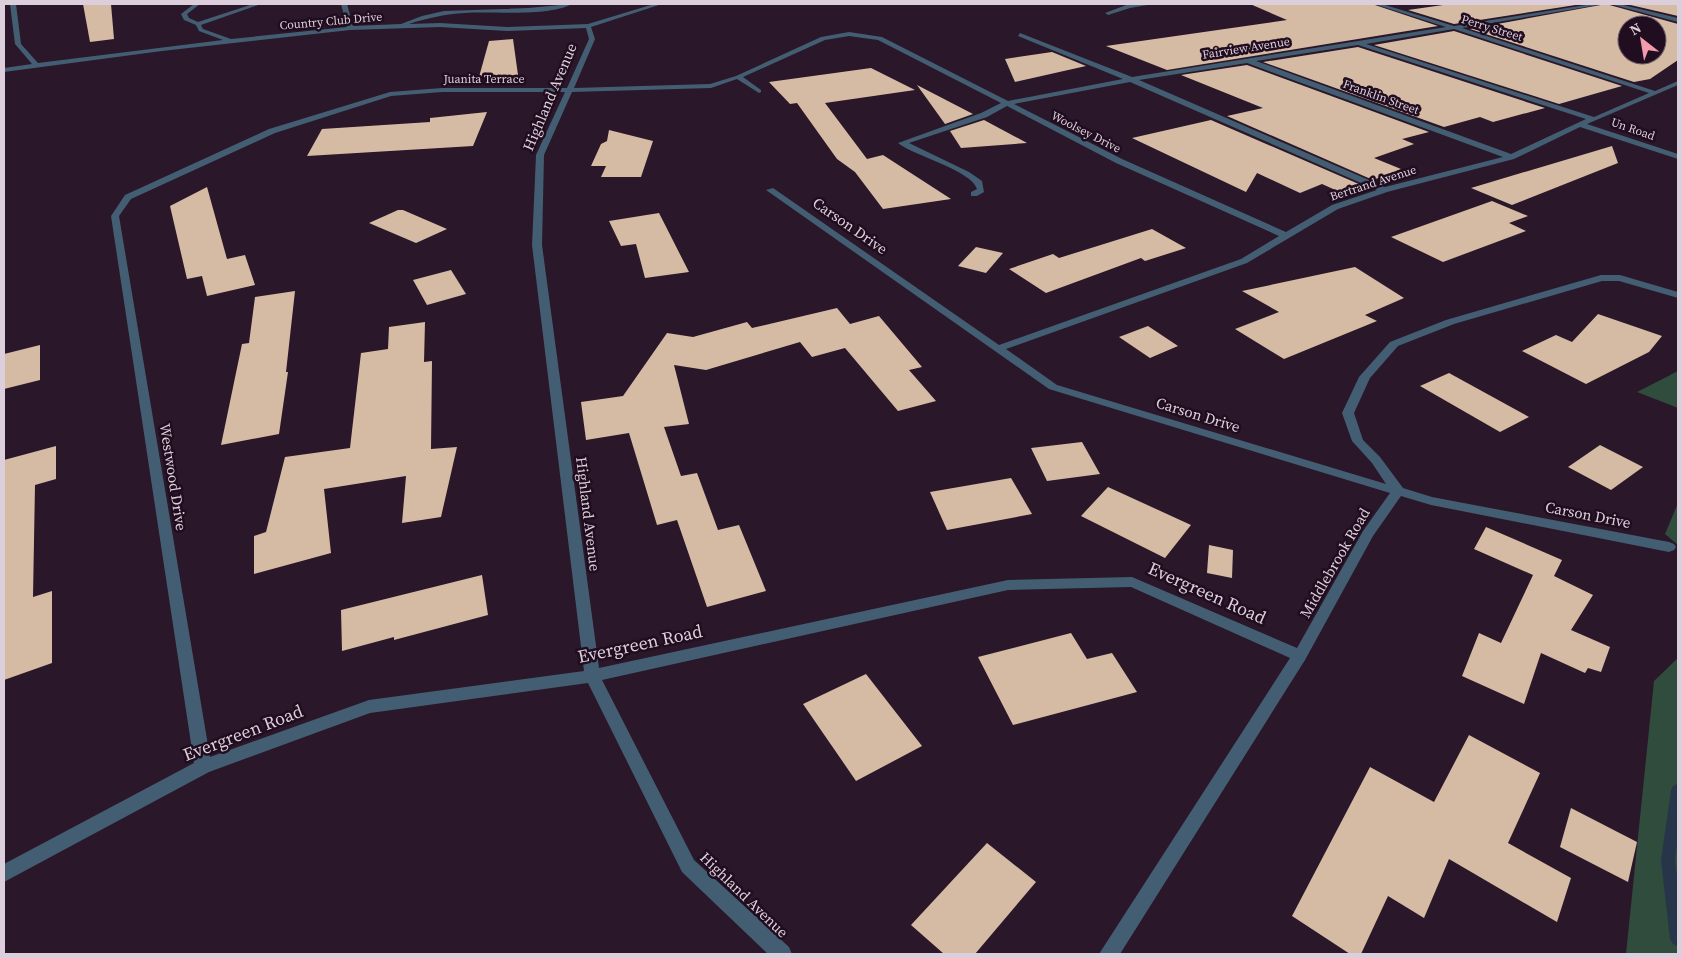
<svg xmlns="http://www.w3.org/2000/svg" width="1682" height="958" font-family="'Source Serif 4',serif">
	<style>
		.forest { fill: #304c3c }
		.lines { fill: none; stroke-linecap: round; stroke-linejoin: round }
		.stream { fill: #27354b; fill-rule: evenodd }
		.building { fill: #d6bba4; fill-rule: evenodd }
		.minor { fill: #435e72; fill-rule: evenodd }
		.labels { text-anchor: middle; stroke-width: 5; stroke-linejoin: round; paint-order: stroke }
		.far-street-label { font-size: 12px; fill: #dccfdb; stroke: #200d1f }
		.street-label { font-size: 15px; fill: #dccfdb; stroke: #200d1f }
		.near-street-label { font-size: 18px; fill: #dccfdb; stroke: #200d1f }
	</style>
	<rect width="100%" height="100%" fill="#2a1729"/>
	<g class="forest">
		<path d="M1678 371V408L1637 392Z"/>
		<path d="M1678 503V545L1665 534Z"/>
		<path d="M1678 658V954H1626L1654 681Z"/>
	</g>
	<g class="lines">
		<path class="stream" d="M1678 784V838L1675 860 1678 883V947L1673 944 1670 939 1661 860 1671 790 1673 786Z"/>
	</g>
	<g class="building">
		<path d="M83 4H111L114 39 90 42Z"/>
		<path d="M1250 4H1372L1438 26 1167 70 1106 46 1287 20Z"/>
		<path d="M1450 4H1582L1454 24 1408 10Z"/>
		<path d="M1606 4 1678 24V60L1650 79 1634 82 1470 29ZM1627 25H1657V55H1627Z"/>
		<path d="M1626 4H1678V16Z"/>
		<path d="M1454 31 1622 86 1559 104 1374 45Z"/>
		<path d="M513 39 518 75 479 77 489 41Z"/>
		<path d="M1358 47 1545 108 1493 122 1480 117 1444 127 1263 62Z"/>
		<path d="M1052 52 1086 66 1015 82 1005 59Z"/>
		<path d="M1247 65 1429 132 1402 139 1414 144 1374 158 1401 169 1373 180 1227 116 1263 108 1181 75Z"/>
		<path d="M871 68 915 90 825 103 867 159 883 155 951 199 883 209 855 172 837 159 797 103 790 104 769 82Z"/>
		<path d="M917 85 973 114 945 124Z"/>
		<path d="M487 112 473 146 307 156 322 129 430 122V118Z"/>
		<path d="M984 120 1027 143 961 148 950 131Z"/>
		<path d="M1211 120 1361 185 1342 193 1322 184 1300 193 1257 173 1246 192 1132 138Z"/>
		<path d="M609 130 653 141 641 177H601L606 166H591L601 144 607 141Z"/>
		<path d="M1612 146 1618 163 1512 205 1471 188Z"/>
		<path d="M207 187 227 259 245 255 255 285 207 296 202 276 187 279 170 206Z"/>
		<path d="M1492 201 1528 216 1509 223 1526 231 1443 262 1391 237Z"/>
		<path d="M398 210H403L447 229 416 243 369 223Z"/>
		<path d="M659 213 689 272 645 278 636 244 621 246 609 221Z"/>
		<path d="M1152 229 1186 248 1145 261 1141 258 1046 293 1009 269 1053 254 1059 258Z"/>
		<path d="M976 247 1003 253 986 273 958 266Z"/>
		<path d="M1355 267 1404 298 1365 315 1377 321 1284 359 1235 329 1279 312 1242 291Z"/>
		<path d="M451 270 466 294 427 305 413 280Z"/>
		<path d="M295 291 286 372H288L279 434 221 445 242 344 249 343 255 297Z"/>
		<path d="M837 308 850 324 879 316 922 367 909 370 936 401 898 411 845 348 812 357 800 342 706 370 674 365 689 424 664 427 681 476 697 473 718 530 739 525 766 591 707 607 677 520 657 525 629 433 586 440 581 402 623 396 667 333 693 337 747 322 752 328Z"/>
		<path d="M1598 314 1662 336 1649 352 1586 384 1522 351 1556 335 1572 342Z"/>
		<path d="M425 322 424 362 432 361 431 449 457 447 441 517 402 523 406 476 324 489 331 553 254 574V536L266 532 285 457 350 448 361 353 388 349 389 327Z"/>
		<path d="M1148 326 1178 346 1150 358 1119 337Z"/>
		<path d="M40 345V380L4 389V354Z"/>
		<path d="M1449 373 1529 417 1500 432 1420 386Z"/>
		<path d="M1082 442 1100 474 1047 481 1031 448Z"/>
		<path d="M1600 445 1643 467 1611 490 1568 467Z"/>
		<path d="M56 446V479L35 485 33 597 52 591V663L4 680V460Z"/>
		<path d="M1011 478 1032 514 947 530 930 492Z"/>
		<path d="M1108 487 1191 525 1165 558 1081 516Z"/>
		<path d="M1486 527 1562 560 1554 576 1593 595 1571 630 1610 647 1601 672 1588 668 1585 673 1541 653 1524 704 1462 676 1479 633 1501 643 1533 575 1474 549Z"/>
		<path d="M1209 545 1233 550 1232 578 1207 573Z"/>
		<path d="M482 575 488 615 394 640V637L342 651 341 610Z"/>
		<path d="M1071 633 1087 659 1112 653 1137 692 1013 725 978 657Z"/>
		<path d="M866 674 922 746 856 781 803 704Z"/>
		<path d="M1469 735 1540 773 1508 843 1571 878 1557 922 1449 859 1424 918 1388 896 1361 954H1350L1292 916 1370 767 1434 802Z"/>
		<path d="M1571 808 1637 842 1628 882 1560 847Z"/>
		<path d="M987 843 1036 882 975 954H944L911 925Z"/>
	</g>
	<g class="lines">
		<g class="minor">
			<path d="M10 4H16L21 44 38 63 223 40 199 31 196 25 184 20 181 14 194 4H200L187 14 189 18 198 22 253 4H261L201 25 203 29 231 39 347 27 341 4H347L353 26 401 24 422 16 444 11 528 8 572 4C548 17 493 11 465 13 446 14 427 18 409 24L440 23 507 27 588 24 654 4H662L591 27 595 39 574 88 710 84 736 76 821 37 849 32 882 37 1008 101 1123 79 1018 36 1020 33 1132 77 1446 27 1374 4H1382L1454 26 1592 4H1604L1462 28 1655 91 1678 81V85L1587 124 1678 154V159L1580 127 1514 159 1387 192 1338 209 1247 263 1006 349 1057 385 1386 484 1372 463 1352 441 1342 413 1359 377 1390 342 1446 320 1601 275H1620L1678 292V298L1619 281H1602L1454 324 1398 346 1370 378 1354 413 1363 440 1380 457 1403 488 1432 497 1669 542 1674 544 1676 547 1674 550 1669 552 1431 505 1401 496 1373 536 1305 660 1120 954H1099L1290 658 1131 587 1008 590 602 680 694 860 789 947 792 954H768L682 872 588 683 370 713 209 772 4 882V864L194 763 111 216 125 195 269 129 390 92 442 88H567L589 39 586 28 507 31 440 27 350 30 162 51 4 72V68L32 64 15 44ZM1454 29 1649 93 1594 117 1366 44ZM849 36 878 40 1001 103 981 113 898 143C914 156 971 170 977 189L971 192V196H977L984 192 982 181 969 172 909 143 987 117 1007 106 1116 163 1279 236 1241 259 999 345 773 188 766 190 1049 389 1390 493 1363 531 1297 648 1132 577 1008 580 599 668 542 245 544 155 572 92 711 88 737 79 759 93 761 92V90L743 77 825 40ZM1358 45 1586 119 1511 154 1256 61ZM1247 63 1503 157 1385 187 1139 80ZM1130 82 1377 190 1332 205 1286 232 1122 159 1014 104ZM442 92H565L536 155 532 245 584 671 369 700 210 757 119 216 131 199 275 133 391 96Z"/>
			<path d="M1129 4H1153L1130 8 1108 15 1105 13Z"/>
			<path d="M1610 4H1619L1678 18V22Z"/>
		</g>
	</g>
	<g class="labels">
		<g class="far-street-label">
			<text transform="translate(331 21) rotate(-5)" y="4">Country Club Drive</text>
			<text transform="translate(1492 28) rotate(17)" y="4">Perry Street</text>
			<text transform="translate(1246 48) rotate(-9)" y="4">Fairview Avenue</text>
			<text x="484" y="83">Juanita Terrace</text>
			<text transform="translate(1381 97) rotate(20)" y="4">Franklin Street</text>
			<text transform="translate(1633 129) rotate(19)" y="4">Un Road</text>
			<text transform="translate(1086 132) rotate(27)" y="4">Woolsey Drive</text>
			<text transform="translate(1373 183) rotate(-18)" y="4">Bertrand Avenue</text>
		</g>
		<g class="street-label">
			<text transform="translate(550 97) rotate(-67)" y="5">Highland Avenue</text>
			<text transform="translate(850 226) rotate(35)" y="5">Carson Drive</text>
			<text transform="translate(1198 415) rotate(17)" y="5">Carson Drive</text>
			<text transform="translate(173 477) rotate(81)" y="5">Westwood Drive</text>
			<text transform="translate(588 514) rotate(83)" y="5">Highland Avenue</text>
			<text transform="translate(1588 515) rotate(11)" y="5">Carson Drive</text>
			<text transform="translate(1335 563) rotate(-60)" y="5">Middlebrook Road</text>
			<text transform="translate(744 895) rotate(44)" y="5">Highland Avenue</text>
		</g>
		<g class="near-street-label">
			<text transform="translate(1207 593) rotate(24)" y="6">Evergreen Road</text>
			<text transform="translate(640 644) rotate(-12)" y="6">Evergreen Road</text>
			<text transform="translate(243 733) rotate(-21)" y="6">Evergreen Road</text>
		</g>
	</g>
	<rect width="1682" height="958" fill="none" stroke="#dccfdb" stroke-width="10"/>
	<g transform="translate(1642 40) rotate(329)"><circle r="24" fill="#200d1f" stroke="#6b5b6a"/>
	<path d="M0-4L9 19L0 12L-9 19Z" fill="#f39aac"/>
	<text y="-8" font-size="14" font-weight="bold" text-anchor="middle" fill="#dccfdb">N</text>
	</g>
</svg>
